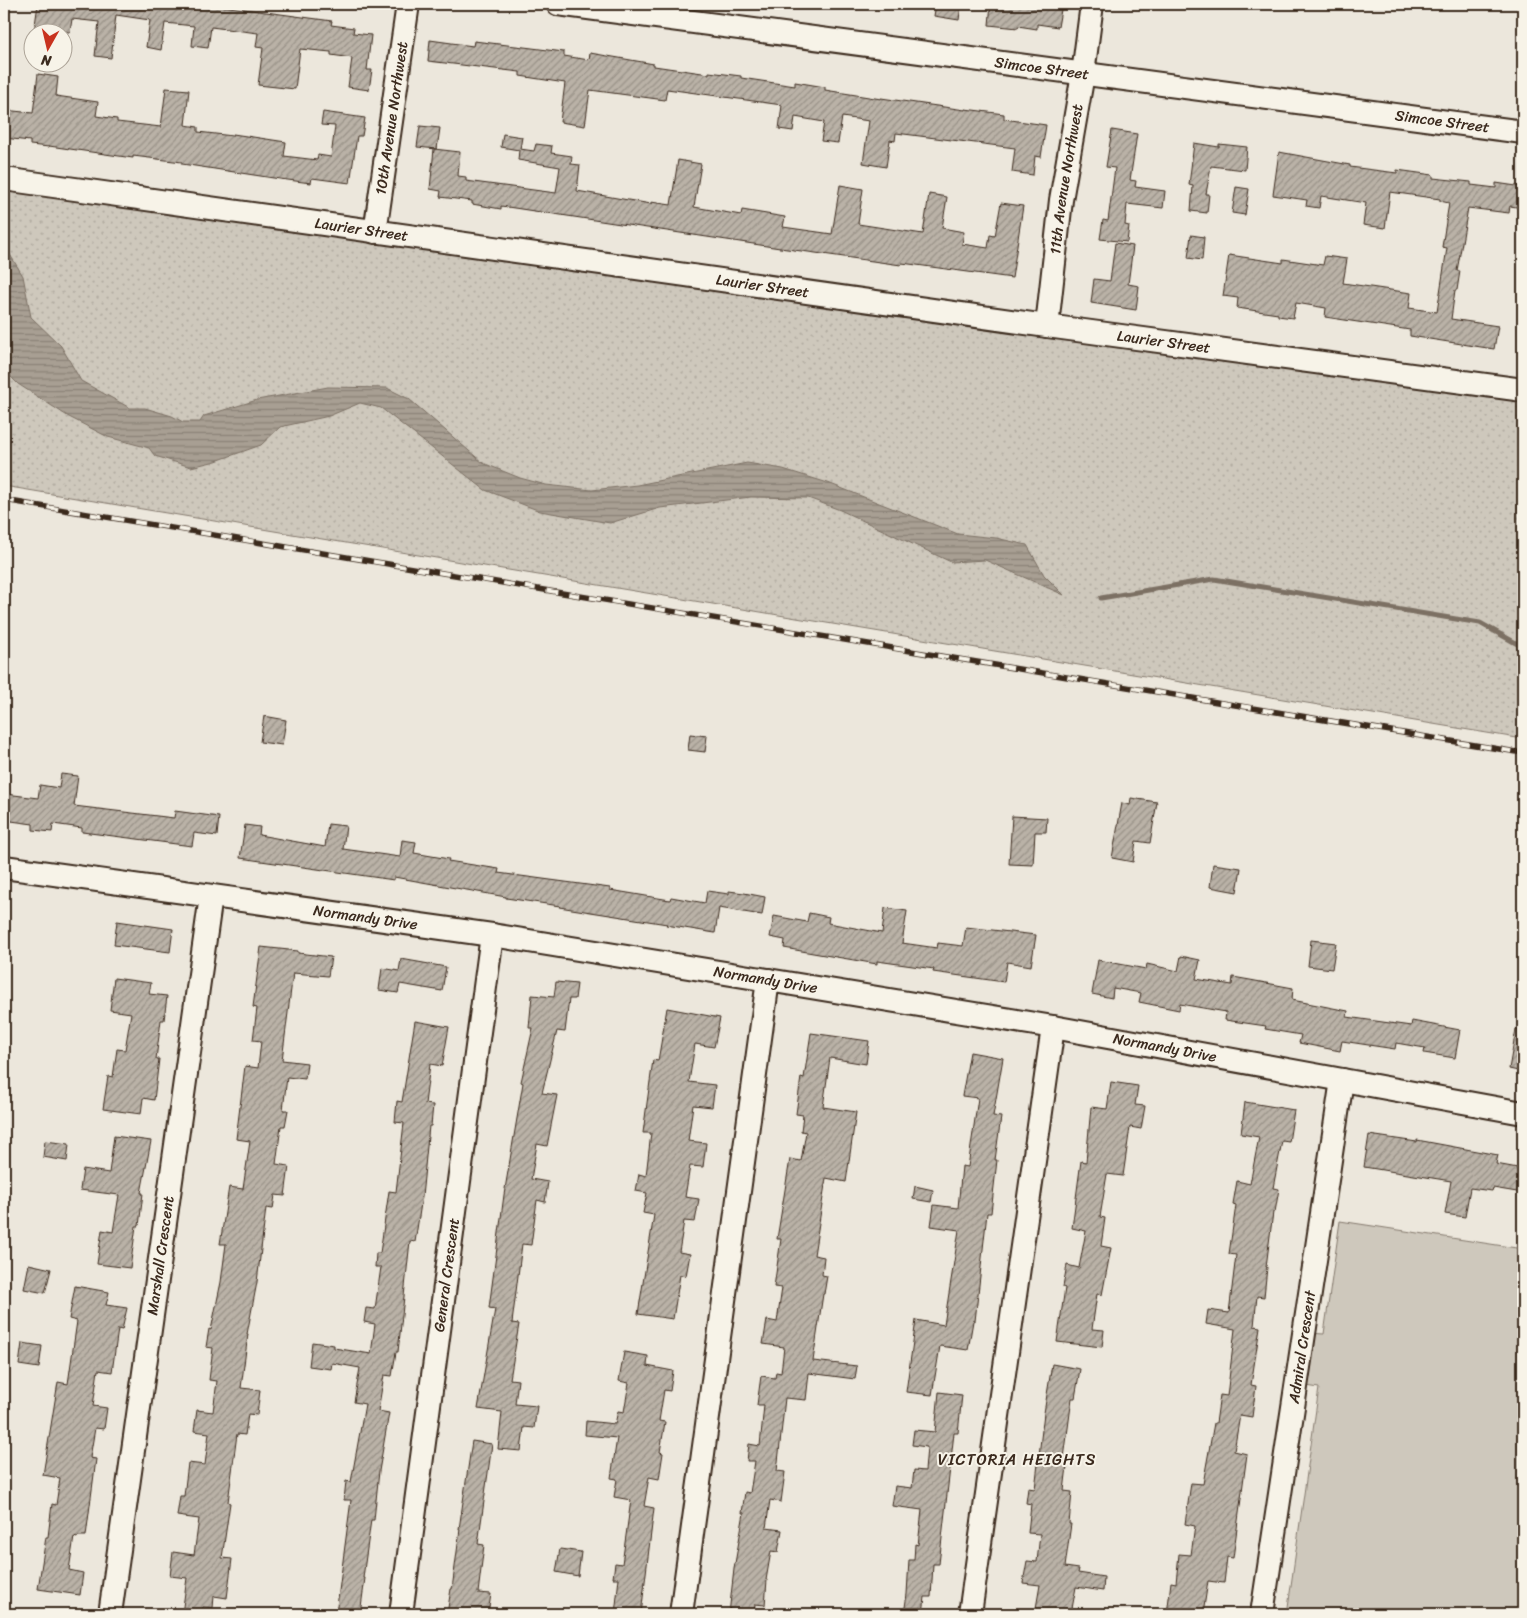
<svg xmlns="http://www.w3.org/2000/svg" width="1527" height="1618" font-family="Sriracha,sans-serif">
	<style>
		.grass { fill: url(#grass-dots); stroke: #84796d }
		.park { fill: #cec8bc; stroke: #84796d }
		.water { fill: url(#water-rules); stroke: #7c7064 }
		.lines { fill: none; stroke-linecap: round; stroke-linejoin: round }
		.stream { stroke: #7c7064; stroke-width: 5 }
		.building { fill: url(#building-hatch); stroke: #3b2a1e }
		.minor-casing { stroke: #3b2a1e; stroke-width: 26 }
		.minor { stroke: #f7f3e8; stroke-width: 22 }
		.rail-casing { stroke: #3b2a1e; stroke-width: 5.5 }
		.rail { stroke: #f7f3e8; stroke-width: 4; stroke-dasharray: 11; stroke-linecap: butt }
		.labels { text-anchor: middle; stroke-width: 4; stroke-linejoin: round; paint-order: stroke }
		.street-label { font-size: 15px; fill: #3b2a1e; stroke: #f7f3e8 }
		.neighbourhood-label { font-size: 16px; letter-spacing: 1px; fill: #3b2a1e; stroke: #f7f3e8 }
	</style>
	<defs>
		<pattern id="grass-dots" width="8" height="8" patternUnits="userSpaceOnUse" patternTransform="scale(1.25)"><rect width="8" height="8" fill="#cec8bc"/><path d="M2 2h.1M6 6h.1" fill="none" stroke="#b2aca1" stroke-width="1.8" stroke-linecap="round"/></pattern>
		<pattern id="water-rules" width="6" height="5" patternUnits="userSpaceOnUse" patternTransform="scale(1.25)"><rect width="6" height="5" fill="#a89f93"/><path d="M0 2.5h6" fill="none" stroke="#8a8277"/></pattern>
		<pattern id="building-hatch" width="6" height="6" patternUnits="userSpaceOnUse" patternTransform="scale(1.25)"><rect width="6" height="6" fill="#bab2a7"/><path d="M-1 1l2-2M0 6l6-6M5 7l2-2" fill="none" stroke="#989187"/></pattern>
	</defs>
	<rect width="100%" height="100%" fill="#ece7dc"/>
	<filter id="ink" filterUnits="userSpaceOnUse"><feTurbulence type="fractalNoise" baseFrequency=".02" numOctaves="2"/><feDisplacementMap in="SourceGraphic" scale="10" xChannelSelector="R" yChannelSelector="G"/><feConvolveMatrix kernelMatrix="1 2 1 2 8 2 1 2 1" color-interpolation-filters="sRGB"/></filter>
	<g filter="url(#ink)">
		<path class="grass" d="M4 188 1523 397V739L4 486Z"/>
		<path class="park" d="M1340 1221 1523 1249V1614H1287L1319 1388 1300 1385 1307 1333 1324 1334Z"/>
		<path class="water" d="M4 247 6 248 23 276 31 317 61 346 81 381 130 408H145L172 416 183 422H200L204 416 257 400 328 387 387 388 409 399 483 463 520 478 546 485 592 490 637 485 747 463 783 469 828 483 958 534 996 538 1027 545 1044 575 1064 595 985 560 951 562 840 510 808 498 751 497 660 508 610 523 540 511 485 490 381 408 360 403 329 416 280 427 261 445 216 461 191 467 155 456 149 448 108 437 69 417 18 384 4 370Z"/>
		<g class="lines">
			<path class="stream" d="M1101 598 1214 579 1480 623 1523 647"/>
		</g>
		<g class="building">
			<path d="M38 4H207L332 21 331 25 354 28 353 33 371 35 367 70H372L369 90 348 87 352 58 331 55V52L300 49 295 89 258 85 263 48 256 47 258 33 211 27 208 48 192 46 194 26 165 23 161 50 146 47 150 20 116 15 111 58 95 56 99 22 72 19 70 32H34Z"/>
			<path d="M936 4H961L959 20 934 16Z"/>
			<path d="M991 4H1062L1058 27 1037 24V29L1018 26V28L989 25Z"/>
			<path d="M430 40 473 46 474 41 524 47 564 52V56L589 60 590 53 654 64V66L709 74V72L741 76V78L795 86V82L825 87V90L881 99V98L965 110V109L1004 114V119L1046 125 1041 157 1035 156 1033 175 1012 172 1015 148 896 133 895 141 890 140 886 167 863 163 869 121 842 117 838 143 821 141 824 122 795 117 793 131 779 129 782 105 667 89 665 100 590 90 585 126 560 122 565 83 520 76V72L428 61Z"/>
			<path d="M38 74 58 77 56 96 98 102 96 116 117 119V122L161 127 166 88 189 90 185 125 198 127V132L233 136V134L286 142 284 156 317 160 318 155 331 157 335 126 321 125 323 112 365 118 362 136H357L350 183 312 178 311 183 280 179 182 164V162L133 156V158L49 146V147L30 145V141L4 138V110L33 113Z"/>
			<path d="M420 126 440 128 437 149 417 147Z"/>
			<path d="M1112 130 1137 134 1130 180 1136 181 1135 187 1165 191 1163 208 1127 204 1125 225 1129 226 1127 242 1100 239 1103 220 1108 221 1115 168 1106 167Z"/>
			<path d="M503 134 522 137 520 149 534 151 536 144 552 146 551 153 572 156 571 164 580 165 577 191 651 204V202L671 205 678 160 701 164 694 207 741 215 742 210 785 217 783 227 832 234 840 185 863 189 858 224 923 234 929 194 947 197 942 228 964 232 962 244 988 248 990 235 995 236 1001 203 1023 206 1012 278 902 263 901 265 780 248 501 206V209L472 204V201L440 197 441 191 430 189 434 149 460 152 458 176 466 177V181L556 193 560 167 518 160 519 150 501 147Z"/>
			<path d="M1194 143 1219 147V144L1247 147 1245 170 1211 166 1206 194H1209L1207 213 1191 211 1193 186 1189 185Z"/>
			<path d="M1279 152 1350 165V167L1397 173V170L1433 175V178L1471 182V185L1496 188V183L1523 187V208L1510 206 1509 213 1468 208 1457 271H1460L1457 290H1455L1451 319 1498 326 1494 349 1410 336V330L1325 317 1326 308 1296 303 1293 318 1278 316V314L1237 308 1238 298 1223 296 1229 255 1283 263V259L1323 265 1325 256 1347 259 1343 283 1411 293 1409 308 1437 312 1447 248 1442 247 1449 203 1440 201V199L1390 192 1385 228 1363 225 1366 203 1321 196 1319 208 1306 206 1307 200 1273 195Z"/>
			<path d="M1236 187 1249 189 1245 215 1232 213Z"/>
			<path d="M1191 235 1204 237 1202 260 1188 258Z"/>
			<path d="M1115 243 1133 246 1128 284 1139 286 1136 310 1091 303 1094 279 1110 281Z"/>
			<path d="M264 716 286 720 282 745 260 742Z"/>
			<path d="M690 734 707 736 705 752 688 750Z"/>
			<path d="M61 774 78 776 74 806 174 818 175 811 219 817 217 836 194 833 192 846 82 832V828L53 824 52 832 33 830V824L4 820 6 794 38 798 40 785 59 788Z"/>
			<path d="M1131 798 1157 802 1150 843 1136 841 1133 862 1112 858 1122 803 1130 805Z"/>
			<path d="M1012 816 1047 818 1046 832H1035L1033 865 1009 864Z"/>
			<path d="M328 824 346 826 343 849 400 857 402 840 416 842 414 853 449 859 448 861 499 869 498 873 610 888V890L670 900 671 897 705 903 707 891 729 894V891L744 893 765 897 762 915 719 908 715 933 666 925 667 924 559 907 560 906 506 898V897L394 877V880L240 858 245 825 260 827 259 835 325 847Z"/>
			<path d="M1213 864 1241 868 1237 892 1210 887Z"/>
			<path d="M885 908 907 911 902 943 937 948 938 943 963 946 966 927 1036 935 1031 966 1007 962 1004 982 933 972 934 969 877 961V964L784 948 785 940 770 937 774 916 807 922 809 913 829 917 828 923 882 933Z"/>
			<path d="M117 921 173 929 170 952 114 945Z"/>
			<path d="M1311 940 1336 943 1332 969 1308 966Z"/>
			<path d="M261 947 298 951V953L331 957 328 976 293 973 282 1060 307 1063 305 1079 287 1077 283 1110H288L285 1126H281L276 1164 289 1166 285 1196 275 1195 273 1209 266 1208 257 1282 247 1334H248L241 1388 260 1390 257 1415 248 1414 245 1435 237 1434 228 1502 230 1503 222 1558 232 1559 227 1598 214 1596 213 1608 203 1607 202 1614H182L187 1578 170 1576 173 1552 194 1555 199 1519 177 1516 180 1496H184L188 1463 205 1465 209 1433 194 1431 197 1410 213 1412 217 1381 209 1380 213 1348 206 1347 209 1329 211 1330 221 1282 226 1244H220L229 1187 243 1189 250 1141 236 1139 245 1066 258 1068 261 1041 253 1040 257 1008 253 1007Z"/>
			<path d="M1181 956 1200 960 1196 979 1232 985 1233 977 1250 980 1293 988 1292 1000 1348 1011 1347 1017 1411 1026 1412 1021 1460 1030 1455 1058 1424 1053 1425 1048 1396 1043 1395 1049 1342 1041 1340 1051 1299 1043 1301 1035 1265 1029 1266 1026 1225 1020 1226 1012 1180 1004 1179 1010 1139 1002 1141 993 1113 988 1112 998 1092 994 1098 960 1146 969 1147 964 1178 971Z"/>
			<path d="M401 959 446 967 442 991 400 984 398 993 379 990 382 968 399 971Z"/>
			<path d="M114 978 151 983 149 994 167 996 164 1020H161L156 1059H159L154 1100 143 1098 141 1114 103 1109 108 1076 113 1077 117 1049 125 1050 131 1013 110 1010Z"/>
			<path d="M556 982 577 984 575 999H569L565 1032 557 1031 542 1093 557 1095 547 1146 537 1144 531 1179 548 1182 545 1202 537 1200 531 1245 522 1244 512 1323 519 1324 510 1379 518 1380 515 1404 537 1406 534 1428 524 1427 521 1451 498 1449 502 1412 478 1409 495 1309 489 1308 504 1195 523 1083 521 1082 533 1028H529L532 995 554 997Z"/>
			<path d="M667 1008 720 1018 714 1047 695 1044 689 1082 715 1085 712 1107 693 1105 688 1141 706 1143 703 1167 690 1166 685 1197 699 1199 695 1222 684 1221 679 1252 690 1254 686 1276 680 1275 673 1319 638 1314 654 1215 643 1213 647 1193 636 1191 639 1174 646 1176 651 1133H643L647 1103 653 1060 658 1061Z"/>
			<path d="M415 1021 449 1027 442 1066 430 1064 425 1104 433 1105 431 1126H429L422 1197 415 1242 410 1241 398 1352H396L392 1376 384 1375 378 1411 389 1413 379 1471 374 1520H371L365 1563 363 1578H365L360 1614H336L351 1500H344L346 1481 351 1482 365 1404 354 1402 360 1368 332 1363 331 1369 309 1366 312 1342 334 1345V1348L371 1354 375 1324 364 1322 366 1308 375 1309 381 1267H375L376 1253H380L389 1191 396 1192 404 1123 395 1122 397 1101 402 1102Z"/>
			<path d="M1516 1029H1523V1072L1509 1069Z"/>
			<path d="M811 1033 869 1041 866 1064 830 1058 823 1107 856 1112 846 1182 826 1178 814 1255 824 1257 822 1275 827 1276 824 1294H823L813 1361 857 1366 855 1379 809 1373 806 1400 785 1398 777 1471 785 1472 781 1502 770 1500 766 1528 782 1530 778 1552 771 1551 766 1580H767L765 1605 755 1604 754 1614H729L734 1569 744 1513H742L745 1492 750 1493 755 1461H747L749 1444 760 1446 764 1405H757L761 1376 775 1378 776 1372 781 1373 784 1347 763 1344 767 1320 777 1322 782 1288 774 1287 781 1239H777L790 1159 801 1161 806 1132 801 1131 803 1115 796 1114 801 1077 804 1078Z"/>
			<path d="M970 1052 1003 1058 993 1116 1001 1117 995 1160H997L991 1213H987L975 1321H973L968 1350 940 1346 932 1395 906 1392 916 1320 944 1325 959 1230 931 1226 934 1205 958 1208 962 1166 968 1167 978 1098 962 1096Z"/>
			<path d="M1111 1082 1138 1086 1135 1105 1145 1106 1141 1129 1130 1127 1123 1176 1107 1174 1100 1217 1105 1218 1101 1246 1111 1248 1102 1295 1097 1294 1092 1329 1104 1330 1102 1347 1057 1342 1065 1288 1063 1287 1067 1265 1079 1268 1086 1231 1072 1228 1081 1161 1086 1162 1091 1107 1107 1109Z"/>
			<path d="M1245 1102 1294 1110 1289 1142 1282 1141 1273 1188 1279 1189 1275 1212H1273L1266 1267H1267L1264 1297 1257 1296 1254 1326 1260 1327 1251 1385 1256 1386 1252 1417 1240 1415 1234 1451 1247 1454 1233 1558 1227 1557 1224 1583 1208 1581 1203 1614H1167L1171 1582 1176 1583 1179 1554 1191 1555 1195 1526 1185 1524 1191 1483 1203 1484 1214 1423H1216L1220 1395 1227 1396 1235 1329 1206 1324 1208 1310 1229 1313 1236 1255 1229 1254 1236 1205 1233 1204 1237 1181 1250 1184 1259 1137 1241 1134Z"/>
			<path d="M1369 1135 1417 1142V1140L1498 1155 1496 1164 1523 1169V1193L1493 1188 1492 1191 1470 1188 1465 1217 1445 1214 1451 1181 1364 1167Z"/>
			<path d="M114 1136 151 1141 141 1193H143L139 1226H136L130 1268 97 1264 102 1230 113 1232 119 1195 80 1190 83 1169 109 1173Z"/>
			<path d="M45 1141 69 1144 67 1161 43 1157Z"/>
			<path d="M915 1186 933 1190 931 1202 913 1199Z"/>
			<path d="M29 1264 51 1269 45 1293 24 1289Z"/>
			<path d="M75 1286 109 1292 106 1305 127 1308 122 1330 118 1329 112 1372 98 1370 93 1406 107 1408 104 1429 95 1428 90 1458 96 1459 86 1536H78L77 1538 74 1537 69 1570 83 1573 80 1595 38 1589 46 1537H48L52 1504 56 1505 60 1478 43 1475 58 1382 68 1384 77 1321 69 1319Z"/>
			<path d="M22 1343 42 1346 39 1368 19 1365Z"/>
			<path d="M624 1352 648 1356 647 1366 673 1371 670 1391 664 1390 659 1421 665 1422 660 1452 663 1453 659 1479 649 1477 644 1506 654 1508 641 1614H615L619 1578H613L615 1563 622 1564 631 1500 614 1497 617 1479 611 1478 617 1438 585 1435 586 1421 615 1424 618 1411 624 1412 629 1383 619 1381Z"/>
			<path d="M1052 1364 1080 1369 1075 1398H1072L1064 1458H1068L1064 1491 1072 1492 1069 1524H1071L1065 1567 1079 1569 1078 1573 1104 1577 1103 1591 1076 1587 1071 1614H1035L1040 1585 1023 1583 1027 1561 1037 1562 1040 1534 1028 1533 1031 1504 1026 1503 1028 1488 1035 1489 1044 1413Z"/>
			<path d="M939 1392 962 1395 958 1433H954L939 1564H933L931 1597H925L923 1614H904L907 1594 909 1560H914L915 1544 918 1545 922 1510 892 1506 895 1486 912 1488 914 1470 925 1471 927 1447 912 1445 914 1430 935 1432Z"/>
			<path d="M472 1441 492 1444 478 1544 484 1545 478 1593 491 1594 488 1614H447L451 1589H452L460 1529H459Z"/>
			<path d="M560 1549 581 1552 578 1576 556 1572Z"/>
		</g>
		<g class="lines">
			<defs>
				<g id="minor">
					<path id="s1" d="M558 4 1523 132"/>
					<path id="s2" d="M4 179 1047 326 1523 390"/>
					<path id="s3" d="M375 232 408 4"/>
					<path id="s4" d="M1047 326 1061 200 1083 74 1092 4"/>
					<path id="s5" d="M4 867 492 935 768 980 1053 1027 1523 1113"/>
					<path id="s6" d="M110 1614 211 896"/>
					<path id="s7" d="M401 1614 492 935"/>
					<path d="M681 1614 768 980"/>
					<path d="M970 1614 1053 1027"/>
					<path id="s8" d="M1262 1614 1342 1080"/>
				</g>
			</defs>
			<use href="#minor" class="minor-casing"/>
			<use href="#minor" class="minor"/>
			<defs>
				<path id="rail" d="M4 500 1523 753"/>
			</defs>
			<use href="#rail" class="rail-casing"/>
			<use href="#rail" class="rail"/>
		</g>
	</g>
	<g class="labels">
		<g class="street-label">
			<text dy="5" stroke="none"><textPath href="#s1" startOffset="488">Simcoe Street</textPath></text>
			<text dy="5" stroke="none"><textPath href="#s3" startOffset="115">10th Avenue Northwest</textPath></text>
			<text dy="5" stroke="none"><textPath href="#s1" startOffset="892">Simcoe Street</textPath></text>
			<text dy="5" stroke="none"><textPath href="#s4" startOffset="148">11th Avenue Northwest</textPath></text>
			<text dy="5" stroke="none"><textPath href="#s2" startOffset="361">Laurier Street</textPath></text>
			<text dy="5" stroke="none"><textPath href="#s2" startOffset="766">Laurier Street</textPath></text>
			<text dy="5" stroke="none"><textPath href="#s2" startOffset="1171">Laurier Street</textPath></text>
			<text dy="5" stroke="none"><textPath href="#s5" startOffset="365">Normandy Drive</textPath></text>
			<text dy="5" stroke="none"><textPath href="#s5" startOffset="770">Normandy Drive</textPath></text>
			<text dy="5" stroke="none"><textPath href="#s5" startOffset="1175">Normandy Drive</textPath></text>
			<text dy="5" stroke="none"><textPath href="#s6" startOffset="362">Marshall Crescent</textPath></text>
			<text dy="5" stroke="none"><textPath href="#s7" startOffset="342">General Crescent</textPath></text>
			<text dy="5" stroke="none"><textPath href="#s8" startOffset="270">Admiral Crescent</textPath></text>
		</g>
		<g class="neighbourhood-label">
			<text x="1017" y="1465">VICTORIA HEIGHTS</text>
		</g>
	</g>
	<rect width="1527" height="1618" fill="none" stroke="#f7f3e8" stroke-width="20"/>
	<rect x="10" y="10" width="1507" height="1598" fill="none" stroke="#3b2a1e" stroke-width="2" filter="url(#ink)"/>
	<g transform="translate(48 48) rotate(188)"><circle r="24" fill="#f7f3e8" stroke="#aca397"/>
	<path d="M0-4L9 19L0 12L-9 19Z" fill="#c8321e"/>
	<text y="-8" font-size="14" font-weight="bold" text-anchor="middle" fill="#3b2a1e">N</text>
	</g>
</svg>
